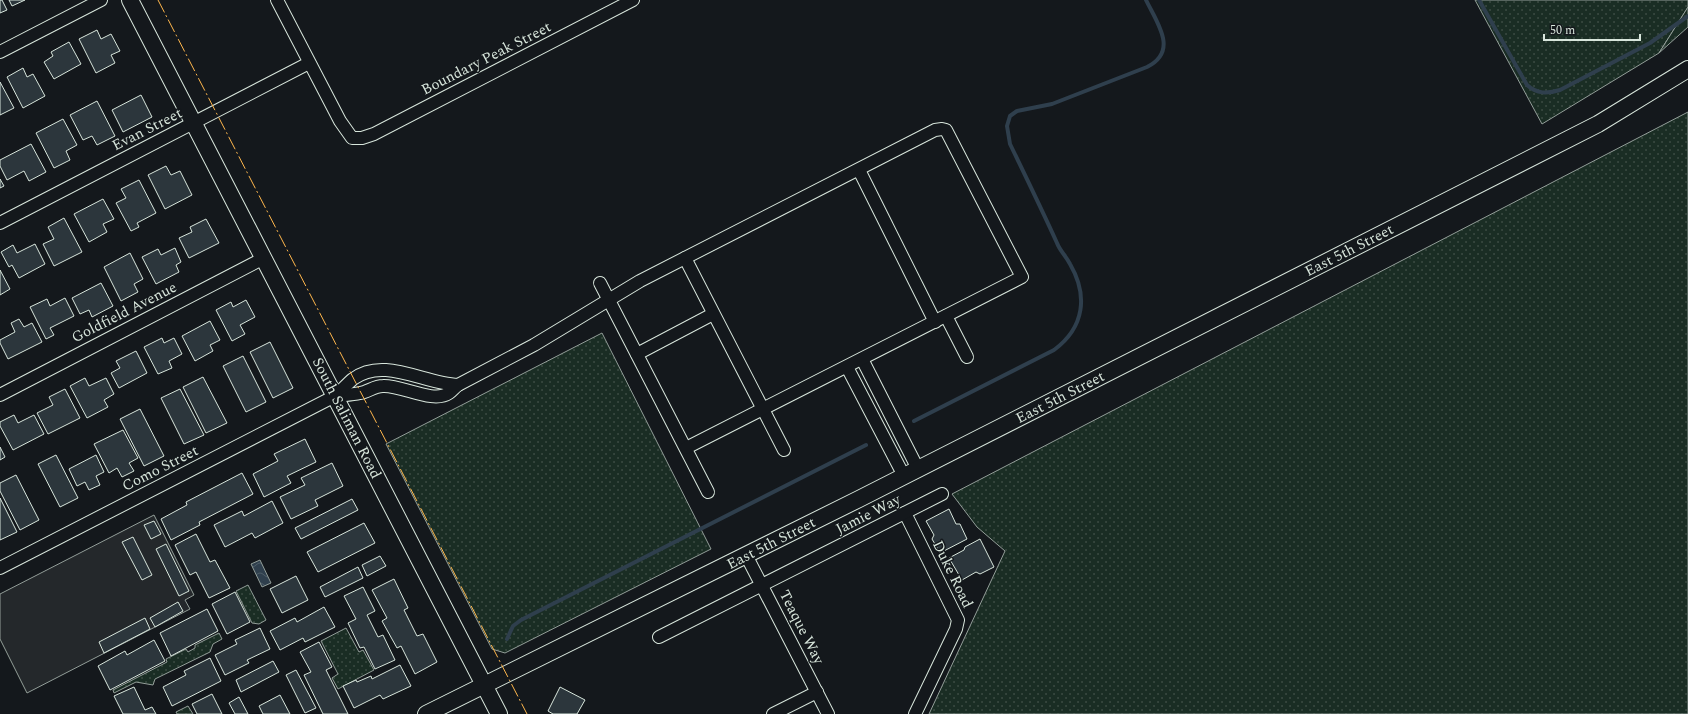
<svg xmlns="http://www.w3.org/2000/svg" width="1688" height="714" font-family="Spectral,serif">
	<style>
		.grass { fill: url(#grass-dots); stroke: #939e99 }
		.wetland { fill: url(#wetland-marsh); stroke: #939e99 }
		.parking { fill: #24282b; stroke: #939e99 }
		.water { fill: url(#water-waves); stroke: #939e99 }
		.lines { fill: none; stroke-linecap: round; stroke-linejoin: round }
		.stream { stroke: #2f3f4d; stroke-width: 4 }
		.building { fill: #2c363c; stroke: #d8e6dc }
		.street-casing { stroke: #d8e6dc; stroke-width: 14 }
		.secondary-casing { stroke: #d8e6dc; stroke-width: 18 }
		.street { stroke: #14181c; stroke-width: 12 }
		.secondary { stroke: #14181c; stroke-width: 16 }
		.power { stroke: #ffb74d; stroke-width: 1; stroke-dasharray: 14 3 2 3; stroke-linecap: butt }
		.labels { text-anchor: middle; stroke-width: 3; stroke-linejoin: round; paint-order: stroke }
		.street-label { font-size: 15px; fill: #d8e6dc; stroke: #14181c }
	</style>
	<defs>
		<pattern id="grass-dots" width="8" height="8" patternUnits="userSpaceOnUse"><rect width="8" height="8" fill="#1a2d24"/><path d="M2 2h.1M6 6h.1" fill="none" stroke="#3b4b43" stroke-width="1.8" stroke-linecap="round"/></pattern>
		<pattern id="wetland-marsh" width="20" height="14" patternUnits="userSpaceOnUse"><rect width="20" height="14" fill="#1a2d24"/><path d="M1 5h8M5 5V1M11 12h8M15 12V8" fill="none" stroke="#3b4b43"/></pattern>
		<pattern id="water-waves" width="16" height="10" patternUnits="userSpaceOnUse"><rect width="16" height="10" fill="#2f3f4d"/><path d="M0 5q4-4 8 0t8 0" fill="none" stroke="#4c5b66"/></pattern>
	</defs>
	<rect width="100%" height="100%" fill="#14181c"/>
	<g class="grass">
		<path d="M1475 0H1688V7L1659 53 1542 124Z"/>
		<path d="M1688 112V714H929L1005 551 977 527 952 494Z"/>
		<path d="M602 333 711 549 505 653 492 649 386 444Z"/>
		<path d="M248 585 266 620 259 624 252 623 236 591Z"/>
		<path d="M346 628 359 652 363 650 374 670 338 689 332 678 338 674 321 641Z"/>
		<path d="M219 633 222 639 213 644 210 652 155 679 153 685 136 682 114 693 113 690 167 662 166 659 186 649 188 652 195 648V645Z"/>
		<path d="M188 706 193 714H177L176 712Z"/>
	</g>
	<path class="wetland" d="M1688 7V27L1659 53Z"/>
	<path class="parking" d="M154 515 194 595 185 600 190 609 27 693 0 639V594Z"/>
	<path class="water" d="M260 560 271 583 262 587 251 564Z"/>
	<g class="lines">
		<g class="stream">
			<path d="M1479 0 1527 85C1537 94 1547 94 1560 90L1650 43 1688 16"/>
			<path d="M914 421 1054 350C1085 327 1088 295 1070 264 1066 256 1060 251 1057 243 1042 210 1026 177 1010 144L1007 126 1010 116 1017 111 1052 104 1147 67C1179 51 1157 23 1146 0"/>
			<path d="M507 639 513 626 521 620 866 445"/>
		</g>
	</g>
	<g class="building">
		<path d="M0 0H2L7 10 0 13Z"/>
		<path d="M9 0H25L12 6Z"/>
		<path d="M97 30 101 39 111 34 120 51 111 55 115 63 96 73 79 39Z"/>
		<path d="M69 42 81 64 54 79 44 62 53 56 51 52Z"/>
		<path d="M23 68 27 77 33 74 45 96 23 108 7 77Z"/>
		<path d="M0 82 14 108 0 115Z"/>
		<path d="M141 95 152 117 123 132 112 110Z"/>
		<path d="M97 101 115 136 97 145 92 136 83 140 70 115Z"/>
		<path d="M63 119 77 145 66 151 70 160 54 168 36 133Z"/>
		<path d="M31 144 46 172 29 181 24 171 7 180 0 166V160Z"/>
		<path d="M166 166 171 175 180 171 192 195 165 209 148 175Z"/>
		<path d="M0 179 4 186 0 188Z"/>
		<path d="M139 180 156 213 137 223 139 227 131 231 116 203 126 198 121 189Z"/>
		<path d="M103 199 114 219 103 224 107 232 89 242 74 214Z"/>
		<path d="M64 218 82 252 54 266 43 244 54 239 48 227Z"/>
		<path d="M206 219 219 243 189 258 179 238 192 232 190 227Z"/>
		<path d="M35 244 45 264 19 278 12 265 9 267 1 252 13 245 17 253Z"/>
		<path d="M175 248 181 262 176 265 179 272 156 284 142 257 158 249 161 255Z"/>
		<path d="M130 253 143 279 134 284 138 292 121 301 104 267Z"/>
		<path d="M0 270 10 289 0 295Z"/>
		<path d="M101 283 113 306 92 317 89 310 80 314 72 298Z"/>
		<path d="M65 298 74 316 50 328 54 335 46 339 30 307 47 299 50 306Z"/>
		<path d="M246 300 255 317 240 325 245 334 232 341 216 310 231 302 233 307Z"/>
		<path d="M19 319 24 327 32 323 42 342 8 359 0 343V340L15 332 11 323Z"/>
		<path d="M210 321 220 340 210 345 213 351 195 361 182 336Z"/>
		<path d="M162 338 164 343 174 338 182 354 169 361 172 368 158 374 144 347Z"/>
		<path d="M270 342 293 388 273 398 250 352Z"/>
		<path d="M136 351 147 373 119 388 111 373 120 368 116 361Z"/>
		<path d="M243 356 266 402 246 412 223 366Z"/>
		<path d="M203 377 227 423 206 433 183 387Z"/>
		<path d="M85 378 89 386 106 378 114 394 104 400 108 407 87 418 70 386Z"/>
		<path d="M65 389 80 418 48 434 37 413 53 405 49 397Z"/>
		<path d="M180 389 204 435 184 444 161 398Z"/>
		<path d="M140 409 164 456 144 466 120 419Z"/>
		<path d="M14 415 18 423 34 415 44 434 13 450 0 426V422Z"/>
		<path d="M123 430 138 458 129 463 134 471 122 477 117 468 109 473 94 444Z"/>
		<path d="M305 439 316 462 287 476 291 483 264 497 253 474 278 461 274 454Z"/>
		<path d="M0 447 5 457 0 460Z"/>
		<path d="M56 455 78 498 60 507 38 464Z"/>
		<path d="M96 455 104 472 96 476 100 485 89 490 85 482 77 486 69 469Z"/>
		<path d="M332 463 343 486 315 500 318 506 291 519 280 497 305 485 301 478Z"/>
		<path d="M242 473 253 494 199 522 200 525 171 540 161 519 187 505 186 502Z"/>
		<path d="M16 475 39 520 20 530 0 491V483Z"/>
		<path d="M0 498 17 532 0 540Z"/>
		<path d="M352 499 358 510 301 539 295 528Z"/>
		<path d="M272 501 283 523 255 538 252 533 225 547 214 525 242 511 244 516Z"/>
		<path d="M949 509 956 524H960L967 539 940 553 932 539 934 535 926 521Z"/>
		<path d="M154 521 161 534 151 539 144 525Z"/>
		<path d="M364 523 375 543 318 572 307 552Z"/>
		<path d="M196 534 210 562 215 560 230 588 209 598 196 572 190 575 175 545Z"/>
		<path d="M133 537 152 575 142 580 122 542Z"/>
		<path d="M980 539 994 567 980 574 976 572 962 580 949 558 964 550 965 547Z"/>
		<path d="M166 544 189 591 179 596 156 549Z"/>
		<path d="M380 556 386 566 367 576 362 565Z"/>
		<path d="M358 567 363 578 325 597 320 587Z"/>
		<path d="M296 576 308 600 282 613 270 589Z"/>
		<path d="M394 579 408 608 404 610 417 636 423 634 437 662 415 674 401 646 397 648 382 621 387 618 372 590Z"/>
		<path d="M363 587 375 611 367 615 378 637 383 635 395 660 375 669 364 647 360 648 348 623 356 619 344 596Z"/>
		<path d="M235 592 250 622 227 634 212 604Z"/>
		<path d="M178 602 183 611 155 627 150 618Z"/>
		<path d="M324 607 335 627 305 642 303 638 280 650 270 631 295 618 297 622Z"/>
		<path d="M207 609 218 631 171 656 160 633Z"/>
		<path d="M145 618 150 629 104 653 99 642Z"/>
		<path d="M260 628 270 649 247 660 249 663 225 675 215 655 237 644 235 640Z"/>
		<path d="M154 640 165 661 110 690 98 666 125 651 127 655Z"/>
		<path d="M319 642 332 667 326 670 348 714H323L304 675 311 672 300 652Z"/>
		<path d="M210 658 221 681 172 706 163 687 186 675 184 671Z"/>
		<path d="M273 661 279 672 241 692 236 680Z"/>
		<path d="M400 665 411 686 383 699 380 695 354 708 343 686 356 680 357 682 371 676 372 679Z"/>
		<path d="M296 670 316 708 305 713 286 675Z"/>
		<path d="M134 687 145 710 152 707 156 714H123L114 696Z"/>
		<path d="M560 687 585 700 577 714H553L548 711Z"/>
		<path d="M212 694 222 714H197L192 704Z"/>
		<path d="M280 695 290 714H263L259 706Z"/>
		<path d="M239 697 248 714H235L229 703Z"/>
	</g>
	<g class="lines">
		<defs>
			<g id="street">
				<path d="M277 0 340 121 352 138H362L374 134 633 0"/>
				<path d="M0 52 101 0"/>
				<path d="M859 170 935 322"/>
				<path d="M0 223 309 63"/>
				<path d="M685 258 784 450"/>
				<path d="M600 283 708 492"/>
				<path d="M946 316 967 357"/>
				<path d="M637 354 713 314"/>
				<path d="M862 359 918 469"/>
				<path d="M847 367 904 476"/>
				<path d="M0 395 264 258"/>
				<path d="M335 396C343 395 352 395 360 393 368 392 374 386 383 386 402 385 433 404 449 393 452 391 455 387 458 385L534 345 640 281 935 130 942 129 946 130 1022 277 686 448"/>
				<path d="M905 513 958 620 956 629 915 714"/>
				<path d="M746 555 828 714"/>
				<path d="M0 568 335 396C341 391 347 384 353 379 384 356 424 384 458 385"/>
				<path d="M659 637 942 494"/>
				<path d="M773 714 817 692"/>
			</g>
			<g id="secondary">
				<path d="M130 0 499 714"/>
				<path d="M426 714 859 499 1598 124 1688 69"/>
			</g>
		</defs>
		<use href="#street" class="street-casing"/>
		<use href="#secondary" class="secondary-casing"/>
		<use href="#street" class="street"/>
		<use href="#secondary" class="secondary"/>
		<path class="power" d="M158 0 527 714"/>
	</g>
	<g class="labels">
		<g class="street-label">
			<text transform="translate(486 58) rotate(-27)" y="5">Boundary Peak Street</text>
			<text transform="translate(147 129) rotate(-27)" y="5">Evan Street</text>
			<text transform="translate(1349 250) rotate(-27)" y="5">East 5th Street</text>
			<text transform="translate(124 312) rotate(-27)" y="5">Goldfield Avenue</text>
			<text transform="translate(1060 397) rotate(-27)" y="5">East 5th Street</text>
			<text transform="translate(347 418) rotate(63)" y="5">South Saliman Road</text>
			<text transform="translate(160 468) rotate(-27)" y="5">Como Street</text>
			<text transform="translate(868 514) rotate(-27)" y="5">Jamie Way</text>
			<text transform="translate(771 543) rotate(-27)" y="5">East 5th Street</text>
			<text transform="translate(953 574) rotate(64)" y="5">Duke Road</text>
			<text transform="translate(802 627) rotate(63)" y="5">Teaque Way</text>
		</g>
	</g>
	<path d="M1544 34v6h96v-6" fill="none" stroke="#d8e6dc" stroke-width="2"/>
	<text x="1550" y="34" font-size="12" fill="#d8e6dc" stroke="#14181c" stroke-width="3" paint-order="stroke">50 m</text>
</svg>
